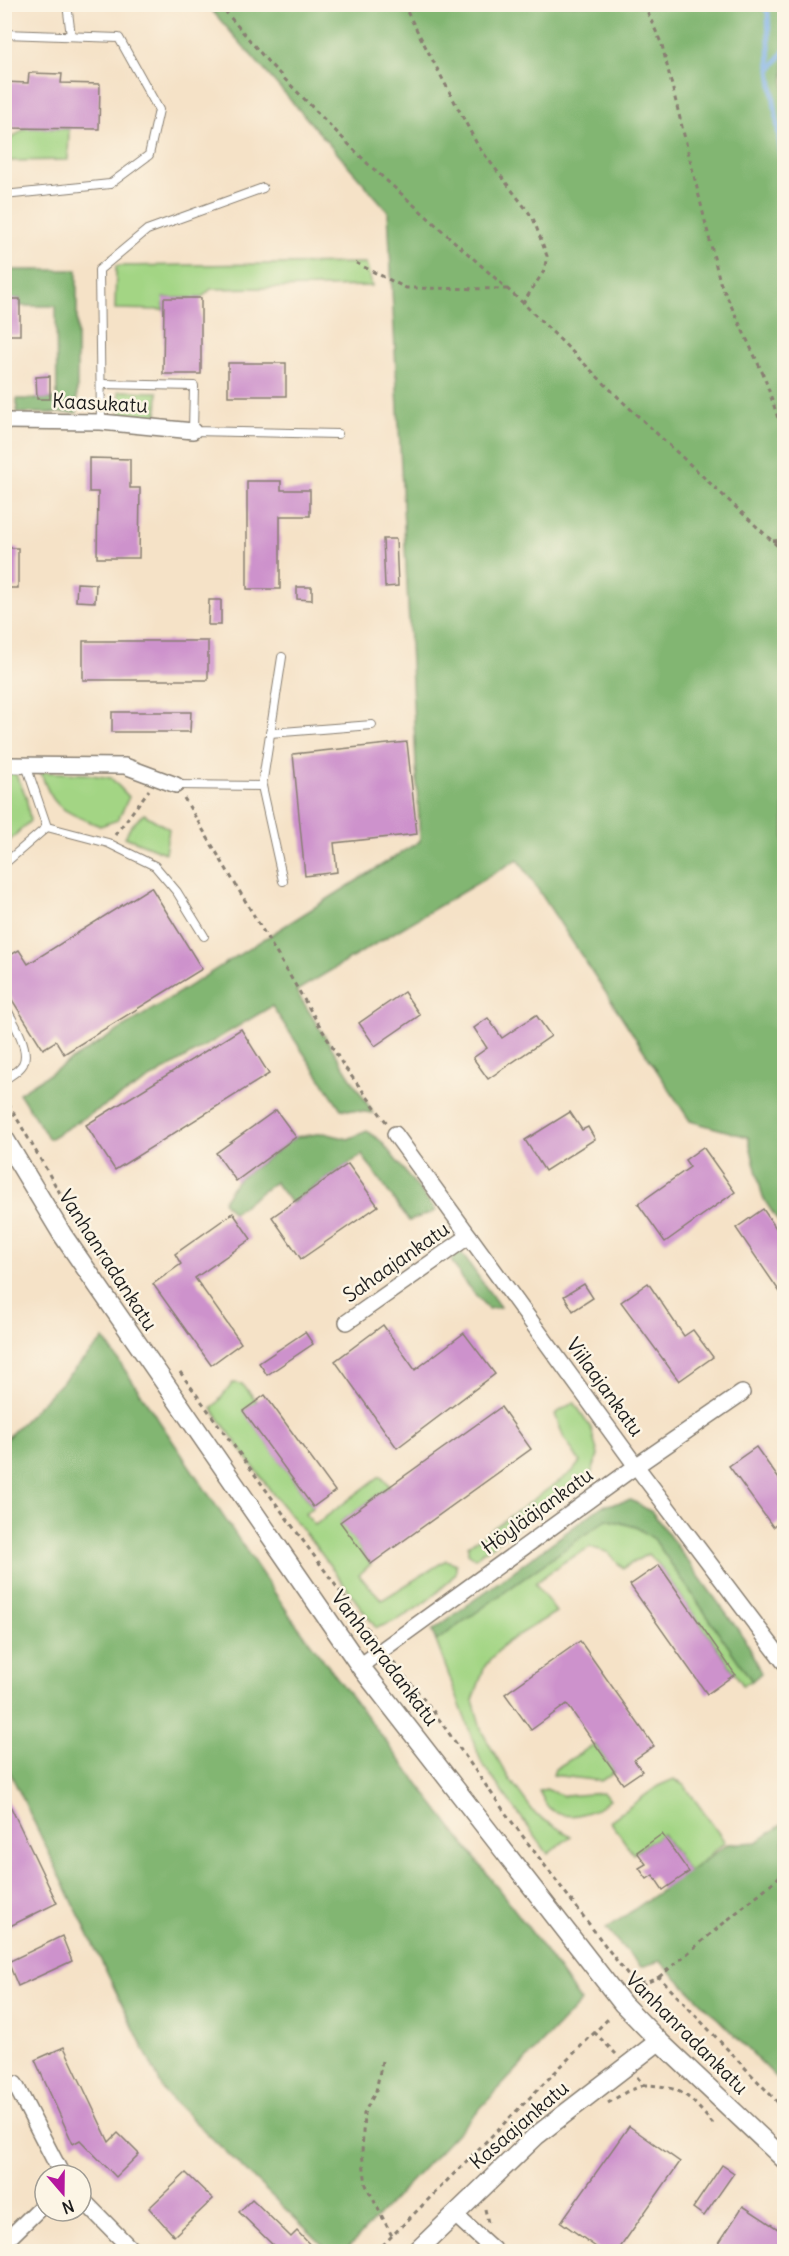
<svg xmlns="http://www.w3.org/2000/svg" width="789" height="2256" font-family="Delius,sans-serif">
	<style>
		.green { fill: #a3d584; stroke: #607850; stroke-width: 1.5 }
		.forest { fill: #82b672; stroke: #4f6947; stroke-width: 1.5 }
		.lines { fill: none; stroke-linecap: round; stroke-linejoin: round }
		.stream { stroke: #7cafe8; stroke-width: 5 }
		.building { fill: #cd92cc }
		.service-casing { stroke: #887f72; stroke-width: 10 }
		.minor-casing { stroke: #887f72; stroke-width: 18 }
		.tertiary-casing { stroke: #887f72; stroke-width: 21 }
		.path { stroke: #887f72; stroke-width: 3; stroke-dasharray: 4.5 4.5; stroke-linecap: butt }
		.service { stroke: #fff; stroke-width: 8 }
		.minor { stroke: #fff; stroke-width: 15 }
		.tertiary { stroke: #fff; stroke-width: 18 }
		.labels { text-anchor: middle; stroke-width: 5; stroke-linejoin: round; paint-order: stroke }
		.street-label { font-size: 20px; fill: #1c1c1c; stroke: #fcf5e5 }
	</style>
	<rect width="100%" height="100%" fill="#fcf5e5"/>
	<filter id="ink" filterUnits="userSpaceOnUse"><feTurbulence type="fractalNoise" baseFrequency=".0167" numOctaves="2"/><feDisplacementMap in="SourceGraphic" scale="12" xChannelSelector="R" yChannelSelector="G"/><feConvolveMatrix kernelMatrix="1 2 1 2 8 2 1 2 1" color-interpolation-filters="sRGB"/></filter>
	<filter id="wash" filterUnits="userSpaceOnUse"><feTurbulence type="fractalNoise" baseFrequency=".008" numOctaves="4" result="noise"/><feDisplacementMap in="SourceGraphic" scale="24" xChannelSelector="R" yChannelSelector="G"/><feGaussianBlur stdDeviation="1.35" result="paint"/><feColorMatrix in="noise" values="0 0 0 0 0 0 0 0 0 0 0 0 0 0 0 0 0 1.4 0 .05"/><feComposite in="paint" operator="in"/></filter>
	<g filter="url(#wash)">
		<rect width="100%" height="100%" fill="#f5e2c7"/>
		<g class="green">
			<path d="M26 128 69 129 68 160 5 161V143Z"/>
			<path d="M366 263 372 286 211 289 201 298H164V310L115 309 116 266Z"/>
			<path d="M119 391 158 392 157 416 120 414Z"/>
			<path d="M41 772 86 774 111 778 129 797 118 820 100 826C65 811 52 810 41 772Z"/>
			<path d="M5 773H15L26 796 30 821 5 845Z"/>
			<path d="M144 814 169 829 165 853 125 837 131 826Z"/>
			<path d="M233 1383 242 1384 257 1401 244 1411 313 1507 305 1514 315 1525 380 1476 390 1486 341 1522 371 1564 359 1575 382 1600 446 1560 456 1564V1573C436 1597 406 1619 376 1628L314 1544 273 1494 212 1409Z"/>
			<path d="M574 1402 591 1428 598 1455 591 1474 475 1558 468 1553V1546L572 1472 580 1462 563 1436 555 1414Z"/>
			<path d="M606 1519 636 1527 654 1539 752 1681 743 1685 659 1565 648 1554 623 1568 607 1552 590 1547 564 1562 535 1583 556 1612 504 1644 485 1666 473 1700 482 1732 508 1777 536 1815 571 1836 548 1854 482 1764 436 1641Z"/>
			<path d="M595 1744 615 1772 601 1781 553 1775 555 1769Z"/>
			<path d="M674 1779 685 1786 725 1842 689 1872 663 1834 633 1854 610 1821 658 1786Z"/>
			<path d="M546 1789 564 1796 603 1793 610 1800C593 1812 567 1824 549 1808 545 1804 542 1796 539 1791Z"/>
		</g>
		<g class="forest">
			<path d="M207 5H784V1230L763 1198 748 1137 690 1121 518 859 296 991 373 1113 341 1109 272 1006 49 1139 19 1093 420 841 388 211Z"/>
			<path d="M5 270H77V413H17V399H57L56 306H20V299H5Z"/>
			<path d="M367 1131 381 1141 436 1211 409 1221 362 1155 291 1203 275 1182 233 1213 223 1201 236 1181 296 1137 324 1133 348 1139Z"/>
			<path d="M460 1251 500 1307 488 1309 465 1283 451 1260Z"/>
			<path d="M104 1339 293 1620 533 1934 581 2002 345 2251H329L165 2093 5 1762V1440Z"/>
			<path d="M631 1500 652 1512 744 1638 761 1673 752 1681 654 1539 636 1527 607 1519 436 1641 432 1631 602 1506Z"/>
			<path d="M784 1823V2085L660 1961 641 1967 606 1929 728 1844 757 1842Z"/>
		</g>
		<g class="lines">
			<g class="stream">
				<path d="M763 4 768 13 770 70 784 174"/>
				<path d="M771 69 784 51"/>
			</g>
		</g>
		<g id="blocks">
			<g class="building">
				<path d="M29 73 62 74 61 83 100 84 99 129 4 128V82L28 83Z"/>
				<path d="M164 298H201V374H163Z"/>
				<rect x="4" y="299" width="16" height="36"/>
				<rect x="228" y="363" width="58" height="33"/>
				<path d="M50 376V399H37L36 377Z"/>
				<path d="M89 458 130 459V488H140L139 558H97L98 492H89Z"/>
				<path d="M247 481H281V490H310V516H280V589H247Z"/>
				<path d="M383 539H396L398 586 385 587Z"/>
				<rect x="4" y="548" width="14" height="40"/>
				<path d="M77 583 96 584 95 602 76 601Z"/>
				<path d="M297 587H312V600L297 599Z"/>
				<path d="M209 600H221V625H208Z"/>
				<rect x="83" y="641" width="125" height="39"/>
				<path d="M112 712H191L190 732H112Z"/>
				<path d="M407 742 417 834 334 843 337 872 305 876 293 754Z"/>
				<path d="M151 887 202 969 64 1054 56 1041 43 1049 4 987V959L19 950 28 964Z"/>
				<path d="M404 992 420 1015 375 1046 359 1023Z"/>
				<path d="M536 1015 551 1036 488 1079 473 1058 487 1048 474 1028 488 1018 502 1038Z"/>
				<path d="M241 1029 269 1074 115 1170 86 1125Z"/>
				<path d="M276 1110 296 1137 236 1181 216 1153Z"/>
				<path d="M570 1112 582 1130 588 1127 595 1139 545 1171 525 1140Z"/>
				<path d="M703 1147 735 1192 665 1242 638 1204 690 1167 685 1160Z"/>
				<path d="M348 1164 378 1206 301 1259 272 1217Z"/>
				<path d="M763 1209 784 1240V1298L736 1228Z"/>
				<path d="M233 1213 251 1239 195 1278 241 1343 211 1365 153 1284 181 1264 175 1254Z"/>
				<path d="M648 1283 684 1336 693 1330 713 1357 679 1381 621 1302Z"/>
				<path d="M584 1284 593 1298 573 1311 564 1296Z"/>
				<path d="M383 1325 415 1370 464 1333 495 1374 397 1448 335 1361Z"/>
				<path d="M305 1332 313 1344 267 1375 259 1363Z"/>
				<path d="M265 1395 335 1491 313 1507 243 1411Z"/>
				<path d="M501 1407 531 1449 371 1564 340 1522Z"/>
				<path d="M756 1447 784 1486V1519L773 1527 729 1466Z"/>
				<path d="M659 1565 735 1674 707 1694 630 1585Z"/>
				<path d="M580 1641 654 1746 634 1760 642 1771 623 1784 567 1704 531 1730 505 1694Z"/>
				<path d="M4 1793 57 1903 4 1929Z"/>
				<path d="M662 1834 689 1872 663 1890 653 1875 647 1879 639 1868 646 1864 637 1852Z"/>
				<path d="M62 1936 72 1961 18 1986 8 1962Z"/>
				<path d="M64 2047 109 2142 118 2133 139 2154 116 2177 80 2140 73 2144 35 2060Z"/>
				<path d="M629 2126 680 2162 617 2252H603L561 2222Z"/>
				<path d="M722 2165 734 2173 704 2216 693 2208Z"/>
				<path d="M186 2173 213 2199 174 2236 149 2208Z"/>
				<path d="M252 2199 291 2237 297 2231 317 2252H277L278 2250 239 2212Z"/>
				<path d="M743 2206 784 2233V2252H713Z"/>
			</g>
		</g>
	</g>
	<g filter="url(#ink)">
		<use href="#blocks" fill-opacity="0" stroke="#887f72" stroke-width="1.5"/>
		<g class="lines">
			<defs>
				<g id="service">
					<path d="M67 4 71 36"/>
					<path d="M4 34 119 38 159 110 149 155 110 184 4 195"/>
					<path d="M102 384 194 386 193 431 338 434"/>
					<path d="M101 422 99 270 147 230 263 188"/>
					<path d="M270 733 372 725"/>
					<path d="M26 765 47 827 108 843 155 866 177 892 204 936"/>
					<path d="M176 785 262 786 283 881"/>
					<path d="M262 786 282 657"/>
					<path d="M4 864 47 827"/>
					<path d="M4 1005C12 1019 31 1049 23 1064 19 1071 11 1075 4 1080"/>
				</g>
				<g id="minor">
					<path d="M4 421 101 422 193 431"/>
					<path d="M4 765 125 766 176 785"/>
					<path d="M395 1134 636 1466 784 1662"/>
					<path d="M347 1322 469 1236"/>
					<path d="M360 1666 636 1466 742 1393"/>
					<path d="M15 2084 62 2175"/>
					<path d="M81 2198 134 2252"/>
					<path d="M454 2214 496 2252"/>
					<path d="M4 2243 45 2203"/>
				</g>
				<g id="tertiary">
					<path d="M4 1138 62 1234 360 1666 623 2004 659 2041 784 2159"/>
					<path d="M416 2252 536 2136 659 2041"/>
				</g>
			</defs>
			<use href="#service" class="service-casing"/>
			<use href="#minor" class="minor-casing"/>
			<use href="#tertiary" class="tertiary-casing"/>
			<g class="path">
				<path d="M219 4 269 63 368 164 523 303 623 402 784 552"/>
				<path d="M403 4 478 146 533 218 547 256 544 271 523 303"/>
				<path d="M644 4 662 45 720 282 764 376 784 436"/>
				<path d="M356 263 406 288 507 289"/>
				<path d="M773 541 784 540"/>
				<path d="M184 798 343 1065 387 1123"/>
				<path d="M115 835 149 790"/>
				<path d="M4 1096 72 1214 121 1287"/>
				<path d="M180 1372 374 1638"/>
				<path d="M393 1662 431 1708 509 1818 629 1977 637 1982 646 1983"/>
				<path d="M659 1977 784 1873"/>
				<path d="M635 1993 646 1983 659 1977 784 2109"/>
				<path d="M594 2032 616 2054"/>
				<path d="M382 2061 376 2091 364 2113 362 2153 366 2185 392 2236"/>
				<path d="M637 2077 644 2085C683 2086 689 2096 713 2124"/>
				<path d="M608 2103 626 2092 644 2085"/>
				<path d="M485 2209 488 2223"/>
				<path d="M376 2252 611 2016"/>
			</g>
			<use href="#service" class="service"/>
			<use href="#minor" class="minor"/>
			<use href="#tertiary" class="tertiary"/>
		</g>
	</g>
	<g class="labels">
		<g class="street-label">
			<text transform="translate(100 403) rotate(3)" y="7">Kaasukatu</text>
			<text transform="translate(108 1260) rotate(57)" y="7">Vanhanradankatu</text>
			<text transform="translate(396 1262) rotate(-35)" y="7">Sahaajankatu</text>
			<text transform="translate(605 1387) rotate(54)" y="7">Viilaajankatu</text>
			<text transform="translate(537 1511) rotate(-36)" y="7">Höylääjankatu</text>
			<text transform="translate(385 1658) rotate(53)" y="7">Vanhanradankatu</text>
			<text transform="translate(687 2033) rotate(45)" y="7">Vanhanradankatu</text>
			<text transform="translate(519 2125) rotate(-41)" y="7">Kasaajankatu</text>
		</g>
	</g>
	<rect width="789" height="2256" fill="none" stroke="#fcf5e5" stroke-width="24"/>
	<g transform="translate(63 2193) rotate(160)"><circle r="28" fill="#fcf5e5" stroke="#a29e95" stroke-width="1.5"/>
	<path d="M0-4.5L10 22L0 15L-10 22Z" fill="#b5179e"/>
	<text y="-9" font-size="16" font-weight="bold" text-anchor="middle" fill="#1c1c1c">N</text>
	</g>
</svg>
